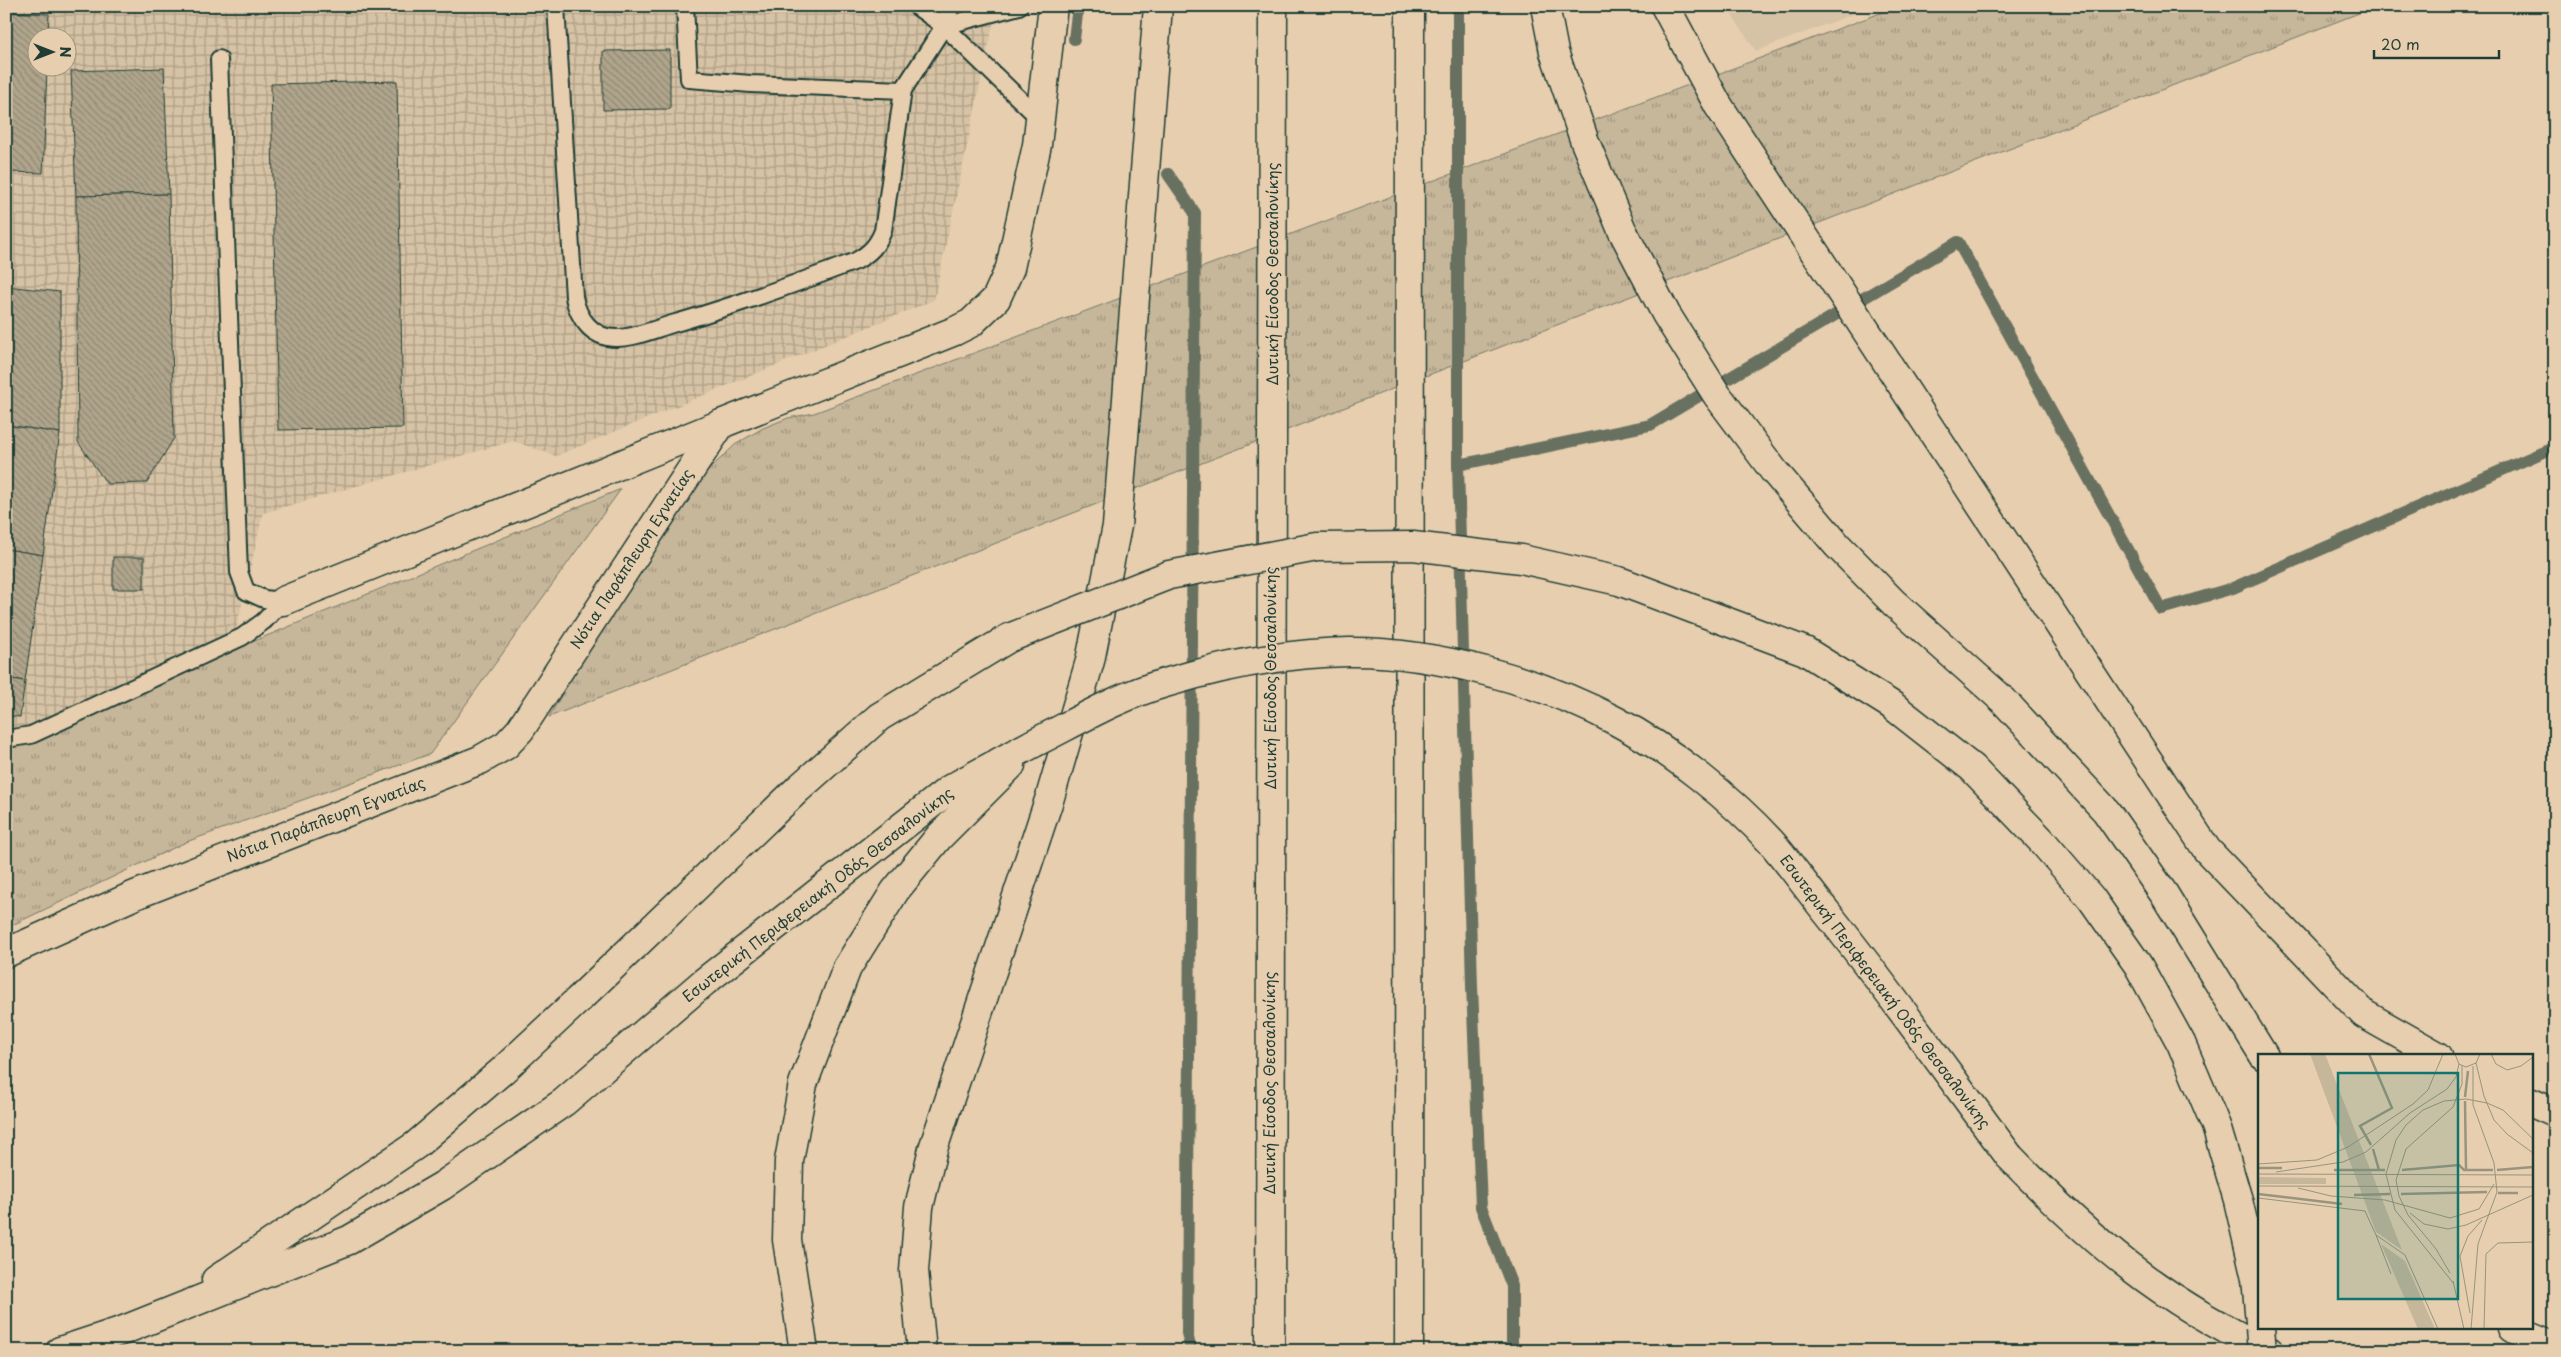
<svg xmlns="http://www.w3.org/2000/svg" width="2561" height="1357" font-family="'Playpen Sans',sans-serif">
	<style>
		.built { fill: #d6c2a4 }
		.industrial { fill: url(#industrial-grid); fill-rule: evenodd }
		.grass { fill: url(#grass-tufts); stroke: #727a67 }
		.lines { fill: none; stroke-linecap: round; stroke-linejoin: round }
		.stream { stroke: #687161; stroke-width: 12 }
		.building { fill: url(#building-back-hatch); stroke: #1f3d34 }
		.service-casing { stroke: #1f3d34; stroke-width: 20 }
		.minor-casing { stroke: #1f3d34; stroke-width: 31 }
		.trunk-casing { stroke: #1f3d34; stroke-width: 31 }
		.motorway-casing { stroke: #1f3d34; stroke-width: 31 }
		.service { stroke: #e7ceaf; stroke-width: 16 }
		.minor { stroke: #e7ceaf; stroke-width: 28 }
		.trunk { stroke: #e7ceaf; stroke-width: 28 }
		.motorway { stroke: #e7ceaf; stroke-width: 28 }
		.trunk-bridge-casing { stroke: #1f3d34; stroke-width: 31; stroke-linecap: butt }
		.trunk-bridge { stroke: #e7ceaf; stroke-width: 28 }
		.labels { text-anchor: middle; stroke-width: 4; stroke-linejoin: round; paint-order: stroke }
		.street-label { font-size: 15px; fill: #1f3d34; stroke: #e7ceaf }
		.inset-river { fill: none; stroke: #98947f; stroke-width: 2.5 }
		.inset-road { fill: none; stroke: #97947e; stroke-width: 1 }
		.view { fill: #0f766e; fill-opacity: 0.15; stroke: #0f766e; stroke-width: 2.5 }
		.inset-edge { fill: none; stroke: #1f3d34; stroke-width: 2.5 }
	</style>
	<defs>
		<pattern id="industrial-grid" width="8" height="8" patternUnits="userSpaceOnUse" patternTransform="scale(1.25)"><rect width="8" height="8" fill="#d6c2a4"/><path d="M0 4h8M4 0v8" fill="none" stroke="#ad9f86"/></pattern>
		<pattern id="grass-tufts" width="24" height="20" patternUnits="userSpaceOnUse" patternTransform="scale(1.25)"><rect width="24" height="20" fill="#c6b69a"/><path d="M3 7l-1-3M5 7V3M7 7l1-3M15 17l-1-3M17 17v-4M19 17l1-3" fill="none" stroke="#a0957e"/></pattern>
		<pattern id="building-back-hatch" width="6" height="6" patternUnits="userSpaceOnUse" patternTransform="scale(1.25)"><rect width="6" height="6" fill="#b0a58c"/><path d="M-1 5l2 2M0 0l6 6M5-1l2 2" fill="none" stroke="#8f8873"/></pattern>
	</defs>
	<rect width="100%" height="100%" fill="#e7ceaf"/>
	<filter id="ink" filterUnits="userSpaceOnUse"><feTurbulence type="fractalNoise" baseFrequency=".02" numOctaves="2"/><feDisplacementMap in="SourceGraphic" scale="10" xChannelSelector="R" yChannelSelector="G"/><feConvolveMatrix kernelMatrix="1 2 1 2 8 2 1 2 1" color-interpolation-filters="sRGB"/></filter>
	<g filter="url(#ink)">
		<path class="built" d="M1726 6H1874L1756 51Z"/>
		<path class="industrial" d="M6 6H997L934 300 556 456 513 441 263 513 236 630 6 737ZM38 38H68V68H38Z"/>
		<g class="grass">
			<path d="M1899 6H2377L549 717 640 559 702 476 736 444 763 428 788 418 814 413Z"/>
			<path d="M621 489 430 754 186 842 6 928V744Z"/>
		</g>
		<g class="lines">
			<g class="stream">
				<path d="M1458 6V465"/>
				<path d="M1074 39 1078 6"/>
				<path d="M1168 174 1195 213 1187 1333 1191 1351"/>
				<path d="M1512 1351V1286L1481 1207 1472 986 1458 465 1650 425 1958 242 2161 609 2233 588 2555 447"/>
			</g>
		</g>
		<g class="building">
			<path d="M6 12 49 14 48 38H38V68H47L43 173 6 172Z"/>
			<path d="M670 50V109L603 110V51Z"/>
			<path d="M164 68 169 194 76 196 71 71Z"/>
			<path d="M397 81 403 428 278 430 271 84Z"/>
			<path d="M169 194 174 438 147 483 107 484 78 442 76 196Z"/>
			<path d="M6 286 60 292V433L6 425Z"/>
			<path d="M6 425 60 433 43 555 6 549Z"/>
			<path d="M6 549 43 555 25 681 6 678Z"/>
			<rect x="113" y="557" width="31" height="32"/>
			<path d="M6 678 25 681 20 717 6 716Z"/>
		</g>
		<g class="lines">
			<defs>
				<g id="service">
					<path d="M556 6 574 297C578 318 592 338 616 338 635 338 655 329 672 324 735 306 795 284 856 261 870 253 877 246 883 231L903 90 944 26 951 6"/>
					<path d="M685 6 689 79 751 84 903 90"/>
					<path d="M916 6 944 26"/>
					<path d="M1019 6 944 26 1040 119"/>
					<path d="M219 59 239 572 246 591 264 599 283 601"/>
					<path d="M6 739 31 735 242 637 264 621 283 601"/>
				</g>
				<g id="minor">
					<path d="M1665 6 1718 105 2207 850 2364 1014 2438 1056"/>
					<path d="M283 601 721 424"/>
					<path d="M6 953 135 895 480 760 506 745 520 730 721 424 955 331 971 323 996 299 1010 268 1037 145 1053 6"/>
					<path d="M2532 1103 2555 1113"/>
				</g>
				<g id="trunk">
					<path d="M2009 1156C2090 1240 2162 1301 2269 1351"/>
					<path d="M216 1280 416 1145 502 1071 578 1000"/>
					<path d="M60 1351 124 1330 349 1240 442 1186 564 1102 704 982 950 789 1034 743"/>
					<path d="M804 1351 787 1240 789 1161 803 1084 847 968 895 891 939 837 1011 765"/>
				</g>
				<g id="motorway">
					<path d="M1545 6 1554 52 1585 142 1622 230 1666 314 1717 395 1774 471 1837 545 1894 603 2003 700 2106 811 2164 894 2264 1056"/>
					<path d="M2511 1328 2555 1346"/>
					<path d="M922 1351 914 1271 919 1207 933 1149 1050 797 1090 661 1117 526 1158 6"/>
					<path d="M1270 1351 1273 6"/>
					<path d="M1409 1351 1410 6"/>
				</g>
			</defs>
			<use href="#service" class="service-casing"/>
			<use href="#minor" class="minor-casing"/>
			<use href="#trunk" class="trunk-casing"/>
			<use href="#motorway" class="motorway-casing"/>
			<use href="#service" class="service"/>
			<use href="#minor" class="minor"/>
			<use href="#trunk" class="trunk"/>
			<use href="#motorway" class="motorway"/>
			<defs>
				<g id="trunk-bridge">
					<path d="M1034 743C1076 722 1119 696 1165 683 1225 665 1286 653 1349 652 1432 651 1542 681 1616 721 1669 749 1731 798 1772 843 1792 866 1809 891 1828 914 1891 993 1949 1075 2009 1156"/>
					<path d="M578 1000 798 789 879 717 1009 638 1169 575 1317 547 1413 546 1521 559 1619 581 1805 651 1893 706 1972 768 2041 840 2091 898 2138 965 2181 1043 2216 1126 2238 1200 2256 1278 2260 1322"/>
					<path d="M2260 1328 2262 1351"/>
				</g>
			</defs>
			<use href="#trunk-bridge" class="trunk-bridge-casing"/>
			<use href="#trunk-bridge" class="trunk-bridge"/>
		</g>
	</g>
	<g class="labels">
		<g class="street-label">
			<text transform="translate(1273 274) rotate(-90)" y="5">Δυτική Είσοδος Θεσσαλονίκης</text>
			<text transform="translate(632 559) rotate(-57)" y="5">Νότια Παράπλευρη Εγνατίας</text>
			<text transform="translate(1271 678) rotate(-90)" y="5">Δυτική Είσοδος Θεσσαλονίκης</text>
			<text transform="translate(326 820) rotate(-21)" y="5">Νότια Παράπλευρη Εγνατίας</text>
			<text transform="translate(818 895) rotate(-38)" y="5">Εσωτερική Περιφερειακή Οδός Θεσσαλονίκης</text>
			<text transform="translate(1885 992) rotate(53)" y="5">Εσωτερική Περιφερειακή Οδός Θεσσαλονίκης</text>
			<text transform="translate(1270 1083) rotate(-90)" y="5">Δυτική Είσοδος Θεσσαλονίκης</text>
		</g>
	</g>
	<g transform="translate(2258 1054)">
		<rect width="275" height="275" fill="#e7ceaf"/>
		<path d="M52 0H67L144 196 118 178ZM0 123 68 124V130H0ZM123 190 147 207 177 275H160Z" fill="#c6b69a"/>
		<path class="inset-river" d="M111 0 134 54 102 72 113 91M207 43 210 17M207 47 208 115M115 95 121 116H127M0 114H24M76 116H120M144 116 201 111 206 116H235M239 116 275 113M240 139H260M0 140 84 150M143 140 229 138M96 141 132 140"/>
		<path class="inset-road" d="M186 0H219M197 0 201 10 208 13 218 9 222 0M233 0 238 10 249 16 263 12 275 3M218 9 226 42 236 66 249 80 275 99M0 110 59 106 90 93 155 50 170 36 185 0M18 118 85 108 108 98 152 59 189 35 198 23 201 10M0 120 275 121M0 132 275 133M40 134 73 142 127 146 192 164 221 155 236 130M0 144 107 157 118 181 147 201 180 275M152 159 166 170 190 175 208 171 275 141M118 181 133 220M192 219 178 195 150 161 141 142 138 126 148 95 195 53 204 30V12M195 227 206 275M196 230 137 156 128 120 138 86 148 71 165 56 186 47 208 45 229 49 245 56 275 85M212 259 202 202 210 182 224 166M213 275 220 190 239 138 236 109 215 51V12M226 275 228 200 240 189 275 188"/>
		<path class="view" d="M80 19H200V245H80Z"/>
		<rect width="275" height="275" class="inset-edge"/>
	</g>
	<rect width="2561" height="1357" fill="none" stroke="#e7ceaf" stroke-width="25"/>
	<rect x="12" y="12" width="2536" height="1332" fill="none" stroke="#1f3d34" stroke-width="2" filter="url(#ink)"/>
	<g transform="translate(52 52) rotate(90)"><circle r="24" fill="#e7ceaf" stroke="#97947e"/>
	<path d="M0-4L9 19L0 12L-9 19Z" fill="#1f3d34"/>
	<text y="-8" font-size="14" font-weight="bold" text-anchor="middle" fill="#1f3d34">N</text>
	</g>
	<path d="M2374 50v8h125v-8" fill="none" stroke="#1f3d34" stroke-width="2.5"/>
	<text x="2381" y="50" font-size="15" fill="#1f3d34" stroke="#e7ceaf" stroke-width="4" paint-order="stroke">20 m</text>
</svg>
